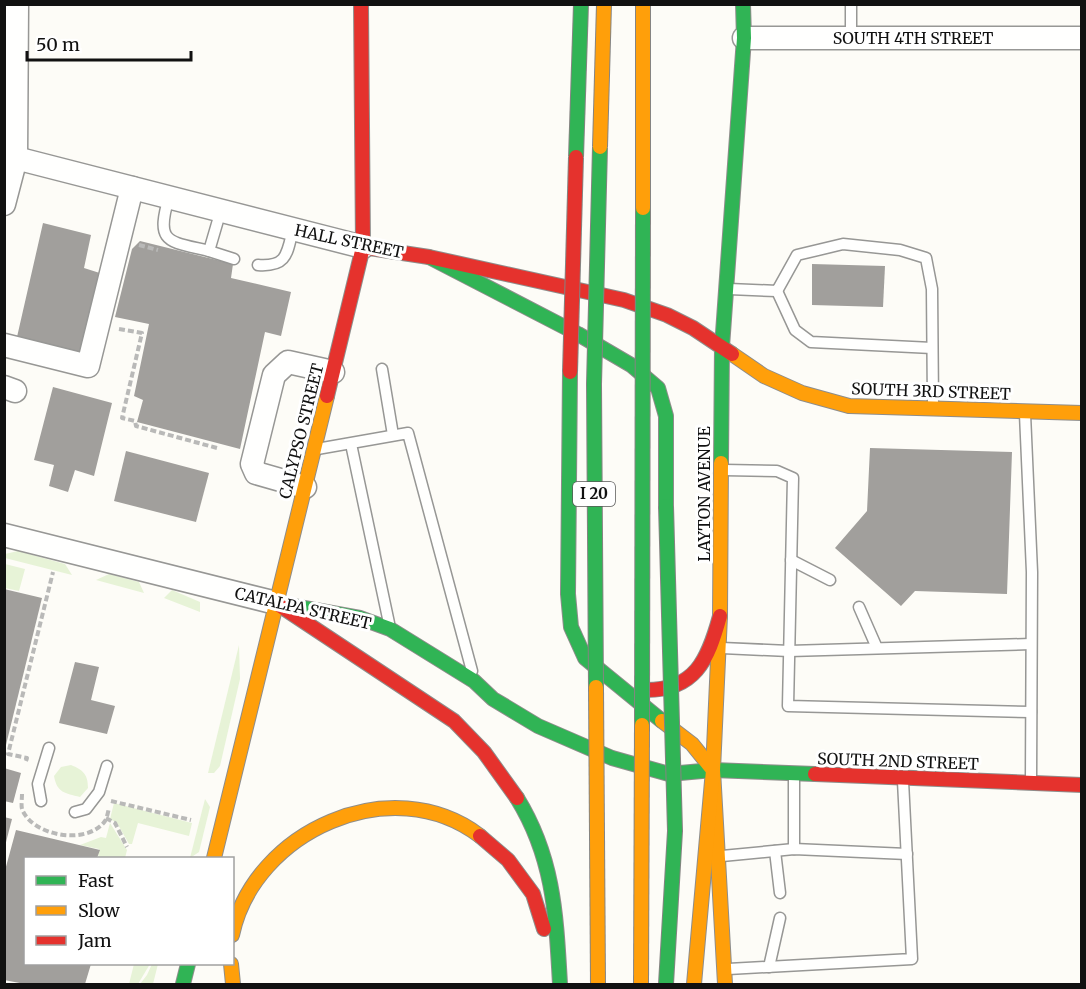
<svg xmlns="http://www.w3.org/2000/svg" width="1086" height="989" font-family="Merriweather,serif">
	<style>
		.green { fill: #e7f3d7 }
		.building { fill: #a19f9c }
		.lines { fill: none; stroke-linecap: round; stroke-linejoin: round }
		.lane-casing { stroke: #979795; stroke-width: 13 }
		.street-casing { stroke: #979795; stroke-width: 25 }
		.fast-casing { stroke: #8e8d8b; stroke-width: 16 }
		.slow-casing { stroke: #8e8d8b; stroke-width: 16 }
		.jam-casing { stroke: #8e8d8b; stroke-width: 16 }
		.path { stroke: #b9b9b8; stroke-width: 4; stroke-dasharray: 6 3; stroke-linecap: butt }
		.lane { stroke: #fffffe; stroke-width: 10 }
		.street { stroke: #fffffe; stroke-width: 22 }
		.fast { stroke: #30b455; stroke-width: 14 }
		.slow { stroke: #ff9f0a; stroke-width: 14 }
		.jam { stroke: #e5322d; stroke-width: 14 }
		.fast-bridge-casing { stroke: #858482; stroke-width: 16; stroke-linecap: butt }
		.slow-bridge-casing { stroke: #858482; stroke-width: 16; stroke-linecap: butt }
		.jam-bridge-casing { stroke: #858482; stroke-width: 16; stroke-linecap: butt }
		.fast-bridge { stroke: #30b455; stroke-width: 14 }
		.slow-bridge { stroke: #ff9f0a; stroke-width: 14 }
		.jam-bridge { stroke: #e5322d; stroke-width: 14 }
		.labels { text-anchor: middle; stroke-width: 6; stroke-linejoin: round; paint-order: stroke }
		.shield { fill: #fff; stroke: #585858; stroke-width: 1.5 }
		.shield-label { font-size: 15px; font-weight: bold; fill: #111 }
		.street-label { font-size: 16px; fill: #111; stroke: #fff }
	</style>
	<rect width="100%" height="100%" fill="#fdfcf7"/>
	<g class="green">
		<path d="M18 551 65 564 72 575 5 558V554Z"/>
		<path d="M5 564 25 569 19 591 5 588Z"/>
		<path d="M109 574 139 582 144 593 96 580Z"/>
		<path d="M172 590 200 602V612L164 598Z"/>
		<path d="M239 645 240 679 220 766 214 773H208Z"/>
		<path d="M71 765C83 770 88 774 88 788L80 797C65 793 57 793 54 776L61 767Z"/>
		<path d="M205 799 210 807 199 852 190 858Z"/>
		<path d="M114 803 192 823 189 836 138 823 132 844H129L117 823 110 819Z"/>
		<path d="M110 823 127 850 125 858H98L99 849 80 845 101 837 106 838Z"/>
		<path d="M134 964H150L138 984H129Z"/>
		<path d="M152 964H158L153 984H140L147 975Z"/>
	</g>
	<g class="building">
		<path d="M43 223 91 235 84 268 106 275 83 354 17 337Z"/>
		<path d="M140 241 233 264 231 278 291 292 281 336 265 332 240 449 137 422 143 400 134 396 149 324 115 317 132 249Z"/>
		<path d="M812 264 885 266 883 307 812 305Z"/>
		<path d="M53 387 112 403 94 476 75 470 68 492 49 486 54 465 34 460Z"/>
		<path d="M870 448 1012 452 1007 594 915 591 901 606 835 548 867 511Z"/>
		<path d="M126 451 209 473 196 522 114 501Z"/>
		<path d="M4 589 42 598 5 749H4Z"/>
		<path d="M75 662 99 667 91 700 115 706 107 734 59 723Z"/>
		<path d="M4 768 21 773 13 803 4 801Z"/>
		<path d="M4 817 12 819 5 846H4Z"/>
		<path d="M16 830 100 850 97 858H26V964H91L85 984H25L4 980V874Z"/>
	</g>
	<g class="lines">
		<defs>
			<g id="lane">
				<path d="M851 4V38"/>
				<path d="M169 197C155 244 168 241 209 251"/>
				<path d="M221 210 209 251 234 259"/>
				<path d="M258 265C287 267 287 254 293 229"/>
				<path d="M729 289 777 291 797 255 843 244 900 250 926 258 932 289 933 405"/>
				<path d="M777 291 795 330 811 342 932 348"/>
				<path d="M382 369 393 435"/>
				<path d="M1025 414 1032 572 1031 780"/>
				<path d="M351 444 389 623"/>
				<path d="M317 449 408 433 472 671"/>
				<path d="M724 470 777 471 793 478 788 706 1031 712"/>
				<path d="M791 560 830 580"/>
				<path d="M859 607 877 648"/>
				<path d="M722 648 789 651 1031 644"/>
				<path d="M41 801 38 784 49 748"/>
				<path d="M75 812 86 809 99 792 107 766"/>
				<path d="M794 849V775"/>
				<path d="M775 851 780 893"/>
				<path d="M722 856 794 849 907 854"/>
				<path d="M769 967 780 918"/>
				<path d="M728 969 912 959 903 781"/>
			</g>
			<g id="street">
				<path d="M744 38H1082"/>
				<path d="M4 155 363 247"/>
				<path d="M4 204 16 158 17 4"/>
				<path d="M4 345 88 366 132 188"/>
				<path d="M4 387 15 391"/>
				<path d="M305 487 256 473 252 464 274 375 288 362 333 372"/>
				<path d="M4 535 276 603"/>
			</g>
			<g id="fast">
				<path d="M429 257 578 334 631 365 658 388 666 416V506"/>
				<path d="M570 372 568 594 571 627 585 658 662 721"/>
				<path d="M721 463 722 347 744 38 743 4"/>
				<path d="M276 603 360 618 390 629 474 681 493 699 538 726 612 758 669 774 713 770 815 774"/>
				<path d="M517 798C554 858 556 915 560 984"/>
				<path d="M183 984 188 964"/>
			</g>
			<g id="slow">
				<path d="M732 354 764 376 802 393 849 406 1082 413"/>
				<path d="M721 463 720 616 713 770 725 984"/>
				<path d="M662 721 692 744 713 770 694 984"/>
				<path d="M214 858 327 396"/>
				<path d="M232 935C254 831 392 769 480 836"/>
				<path d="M231 964 233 984"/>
			</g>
			<g id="jam">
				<path d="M363 247 429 257 624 300 667 315 693 328 732 354"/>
				<path d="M327 396 363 247 361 4"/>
				<path d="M276 603 454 721 484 752 517 798"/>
				<path d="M644 690C695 691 708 660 720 616"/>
				<path d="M815 774 1082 785"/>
				<path d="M480 836 508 860 533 894 544 929"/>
			</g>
		</defs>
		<use href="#lane" class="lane-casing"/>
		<use href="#street" class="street-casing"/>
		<use href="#fast" class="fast-casing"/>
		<use href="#slow" class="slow-casing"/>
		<use href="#jam" class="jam-casing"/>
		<g class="path">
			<path d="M139 245 158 250"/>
			<path d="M119 329 142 333 122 418 135 421 136 426 217 448"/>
			<path d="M26 761 27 758 8 754 53 572"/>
			<path d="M22 794C22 799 21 805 22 809 32 836 87 846 105 821 107 818 108 812 109 808"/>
			<path d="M111 801 191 820"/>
			<path d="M106 818 115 823 127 847"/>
		</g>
		<use href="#lane" class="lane"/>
		<use href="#street" class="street"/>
		<use href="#fast" class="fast"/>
		<use href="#slow" class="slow"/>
		<use href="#jam" class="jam"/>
		<defs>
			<g id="fast-bridge">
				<path d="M576 157 581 4"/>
				<path d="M666 506 675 831 666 984"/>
				<path d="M596 687 594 384 600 147"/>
				<path d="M642 725 643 208"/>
			</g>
			<g id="slow-bridge">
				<path d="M600 147 604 4"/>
				<path d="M643 208V4"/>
				<path d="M596 687 598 984"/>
				<path d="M641 984 642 725"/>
			</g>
			<path id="jam-bridge" d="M570 372 576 157"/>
		</defs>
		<use href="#fast-bridge" class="fast-bridge-casing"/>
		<use href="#slow-bridge" class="slow-bridge-casing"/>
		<use href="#jam-bridge" class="jam-bridge-casing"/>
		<use href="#fast-bridge" class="fast-bridge"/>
		<use href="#slow-bridge" class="slow-bridge"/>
		<use href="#jam-bridge" class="jam-bridge"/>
	</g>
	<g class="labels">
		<rect class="shield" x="573" y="482" width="42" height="24" rx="4.5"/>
		<g class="shield-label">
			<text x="594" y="499">I 20</text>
		</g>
		<g class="street-label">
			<text x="913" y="44">SOUTH 4TH STREET</text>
			<text transform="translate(349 241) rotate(12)" y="6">HALL STREET</text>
			<text transform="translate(931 391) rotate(2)" y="6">SOUTH 3RD STREET</text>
			<text transform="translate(301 431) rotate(-76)" y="6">CALYPSO STREET</text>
			<text transform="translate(704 494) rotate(-90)" y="6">LAYTON AVENUE</text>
			<text transform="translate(303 608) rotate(13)" y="6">CATALPA STREET</text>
			<text transform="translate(898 761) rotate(2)" y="6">SOUTH 2ND STREET</text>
		</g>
	</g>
	<rect width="1086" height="989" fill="none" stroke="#111111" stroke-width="12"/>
	<rect x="24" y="857" width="210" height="108" fill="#ffffff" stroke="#a0a0a0" stroke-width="1.5"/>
	<rect x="36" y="876" width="30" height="9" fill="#30b455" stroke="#a0a0a0" stroke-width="1.5"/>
	<text x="78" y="887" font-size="18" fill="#111111">Fast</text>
	<rect x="36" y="906" width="30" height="9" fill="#ff9f0a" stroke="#a0a0a0" stroke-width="1.5"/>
	<text x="78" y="917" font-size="18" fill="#111111">Slow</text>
	<rect x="36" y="936" width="30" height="9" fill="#e5322d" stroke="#a0a0a0" stroke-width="1.5"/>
	<text x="78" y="947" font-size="18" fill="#111111">Jam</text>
	<path d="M27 51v9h164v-9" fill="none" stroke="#111111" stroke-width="3"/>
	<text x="36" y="51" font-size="18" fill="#111111" stroke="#ffffff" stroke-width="4.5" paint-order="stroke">50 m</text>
</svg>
